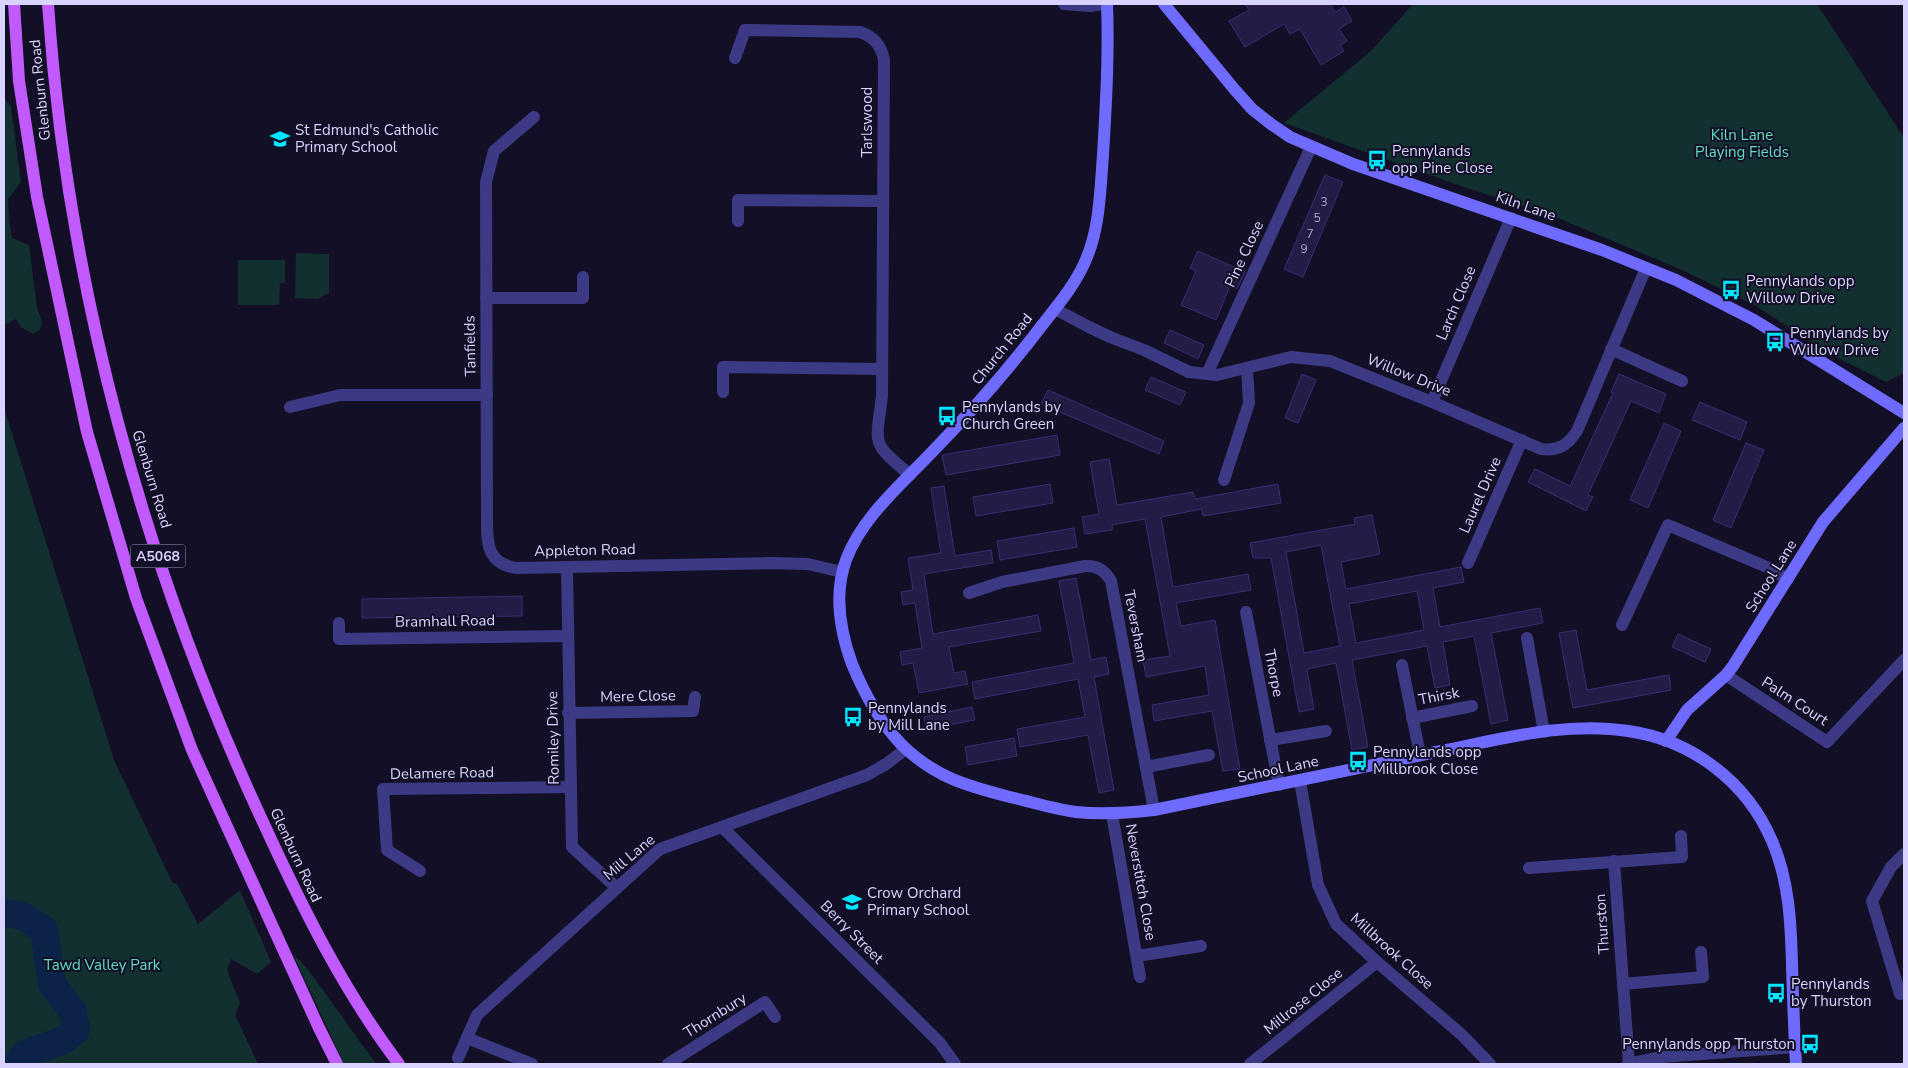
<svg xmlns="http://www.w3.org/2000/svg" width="1908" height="1068" font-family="'Nunito Sans',sans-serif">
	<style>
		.green { fill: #12302f }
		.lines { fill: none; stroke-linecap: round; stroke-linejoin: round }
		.river { stroke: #0c2248; stroke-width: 28 }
		.building { fill: #241b47; stroke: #3b2d73; fill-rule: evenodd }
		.street { stroke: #3d3a85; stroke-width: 12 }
		.secondary { stroke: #6f6bff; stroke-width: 12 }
		.primary { stroke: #c25bff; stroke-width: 12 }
		.labels { text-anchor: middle; stroke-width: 4; stroke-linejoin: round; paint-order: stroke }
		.number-label { font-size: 12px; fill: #aca6d1 }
		.shield { fill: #130f26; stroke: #9e99be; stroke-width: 1 }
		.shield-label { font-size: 14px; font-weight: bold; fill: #d9d4ff }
		.street-label { font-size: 15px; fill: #d9d4ff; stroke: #130f26 }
		.poi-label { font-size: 15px; fill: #d9d4ff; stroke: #130f26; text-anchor: start }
		.park-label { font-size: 15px; fill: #5fe0c0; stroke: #130f26 }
	</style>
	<rect width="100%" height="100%" fill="#130f26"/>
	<g class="green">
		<path d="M1413 4H1817L1904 138V373L1886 382 1838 358 1754 305 1682 270 1546 213 1464 187 1284 123 1371 51Z"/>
		<path d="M4 99 11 106 21 182 8 199 9 218 12 238 29 245 37 307 42 322 40 330 33 334 21 327 16 319 4 325Z"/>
		<path d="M296 253 329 254V293L318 299 295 298Z"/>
		<path d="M238 260H285V283H280L279 305H238Z"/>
		<path d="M4 408 114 760 172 882 177 884 198 924 240 890 271 962 257 974 231 959 227 970 240 1003 235 1015 258 1064H4Z"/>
		<path d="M293 954 307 968 376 1064H344Z"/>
	</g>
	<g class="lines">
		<path class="river" d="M4 913 23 916 44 930 52 984 73 1012 76 1030 64 1040 25 1054 18 1064"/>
	</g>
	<g class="building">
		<path d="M1245 4H1330L1335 12 1344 7 1352 21 1339 29 1347 41 1340 45 1344 51 1321 65 1300 29 1290 34 1284 24 1245 47 1229 21 1249 10Z"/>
		<path d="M1325 175 1343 182 1303 277 1284 269Z"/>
		<path d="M1198 251 1245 272 1237 289 1230 286 1216 320 1181 305 1196 271 1190 268Z"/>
		<path d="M1170 330 1204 345 1198 359 1164 343Z"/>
		<path d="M1302 374 1316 380 1298 423 1285 418Z"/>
		<path d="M1619 374 1666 394 1659 413 1631 401 1588 495 1593 497 1586 511 1528 482 1535 469 1570 486 1613 393 1611 392Z"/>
		<path d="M1151 377 1186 392 1180 405 1145 390Z"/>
		<path d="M1048 390 1164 441 1159 454 1041 404Z"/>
		<path d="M1700 402 1747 422 1740 440 1692 420Z"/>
		<path d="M1664 423 1681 431 1648 508 1630 500Z"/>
		<path d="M1057 435 1060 455 946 475 942 455Z"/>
		<path d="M1746 443 1764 450 1731 528 1713 520Z"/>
		<path d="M1109 459 1117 505 1193 492 1195 499 1278 484 1281 503 1203 516 1202 509 1161 517 1173 587 1248 574 1251 590 1176 603 1181 626 1215 620 1240 769 1223 771 1212 711 1154 721 1152 705 1209 695 1205 666 1146 677 1143 660 1170 656 1145 519 1112 525V530L1085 534 1082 517 1099 514 1090 462Z"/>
		<path d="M1050 484 1053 503 976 516 973 497Z"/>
		<path d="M944 486 955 556 991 550 993 563 924 574 933 634 1038 615 1041 631 949 647 954 673 965 671 968 684 919 693 913 663 902 665 900 652 922 648 915 603 903 605 901 592 913 590 908 558 941 553 931 488Z"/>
		<path d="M1372 515 1380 554 1341 562 1346 589 1461 567 1464 582 1433 588 1440 627 1540 608 1543 623 1491 633 1508 720 1491 724 1474 636 1443 642 1450 685 1435 688 1427 646 1352 660 1368 747 1352 750 1336 663 1307 669 1314 709 1299 712 1271 558H1253L1250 543 1355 524 1354 518ZM1321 545 1340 646 1304 653 1286 552ZM1417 591 1424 630 1356 643 1349 604Z"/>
		<path d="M1074 528 1077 547 1000 560 997 541Z"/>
		<path d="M1076 578 1091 660 1106 657 1109 674 1094 677 1114 790 1099 793 1088 735 1020 747 1017 729 1085 717 1078 679 975 699 972 682 1074 663 1059 581Z"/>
		<path d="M522 596V616L362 618V599Z"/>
		<path d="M1576 630 1587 690 1669 675 1671 690 1573 708 1559 633Z"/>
		<path d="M1678 634 1711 649 1705 662 1672 647Z"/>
		<path d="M972 707 975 720 926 729 924 717Z"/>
		<path d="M1014 738 1017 756 968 765 965 747Z"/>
	</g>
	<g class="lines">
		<g class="street">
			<path d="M1064 4 1090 6 1104 4"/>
			<path d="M735 58 745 30 860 32C874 37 881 45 884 60L882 396C876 446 870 441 910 475"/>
			<path d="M534 117 494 151 486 182 487 517C487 542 486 563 516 568L772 563 808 564 842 572"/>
			<path d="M738 221V200L883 201"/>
			<path d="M486 298H583V277"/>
			<path d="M1055 309 1089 327 1110 337 1144 350 1189 372 1217 375 1291 357 1330 361 1432 402 1541 449C1558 451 1567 446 1577 431L1646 268"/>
			<path d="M1611 349 1682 381"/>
			<path d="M1207 374 1311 147"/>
			<path d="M723 392V367L882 369"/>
			<path d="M1432 402 1511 218"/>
			<path d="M290 407 340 395H487"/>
			<path d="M1224 480 1249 403 1247 368"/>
			<path d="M1468 563 1522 440"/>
			<path d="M567 567 572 847 617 888"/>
			<path d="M969 593 1002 582 1085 566C1097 565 1105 570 1111 581L1154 810"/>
			<path d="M1246 612 1279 785"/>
			<path d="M339 623V639L567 636"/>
			<path d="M1622 625 1668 525 1769 568 1788 579"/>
			<path d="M1527 638 1544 732"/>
			<path d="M1402 665 1420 755"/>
			<path d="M1726 675 1827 742 1904 660"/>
			<path d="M568 713 693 711 695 697"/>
			<path d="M1412 718 1472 706"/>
			<path d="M1270 740 1326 731"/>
			<path d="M1146 767 1209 755"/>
			<path d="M1300 781 1318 885 1336 924 1377 962 1462 1035 1490 1064"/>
			<path d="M1112 814 1140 977"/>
			<path d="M722 827 940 1043 955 1064"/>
			<path d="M1904 854 1891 867 1872 901 1900 994 1904 993"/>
			<path d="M1614 861 1629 1064"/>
			<path d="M1529 868 1682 857 1681 836"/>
			<path d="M420 871 387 850 383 789 570 787"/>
			<path d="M1137 956 1201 946"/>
			<path d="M1623 984 1703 977 1701 952"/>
			<path d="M467 1038 532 1064"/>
			<path d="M458 1058 477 1015 660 849 867 775 886 764 906 749"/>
			<path d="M668 1064 765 1002 775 1017"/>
			<path d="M1250 1064 1377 962"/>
			<path d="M1628 1064 1662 1057 1795 1047"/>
		</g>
		<g class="secondary">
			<path d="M1107 4C1109 54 1106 104 1103 155 1100 192 1100 230 1084 264 1074 286 1057 306 1043 324 1009 369 972 411 933 451 902 484 862 517 846 560 834 593 840 631 852 664 864 693 879 721 901 744 934 777 967 786 1010 797 1032 802 1054 809 1076 812 1102 815 1128 813 1154 810 1250 791 1345 770 1441 751 1502 739 1566 721 1628 731 1692 740 1747 782 1772 841 1789 880 1791 923 1792 965 1793 998 1794 1031 1796 1064"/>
			<path d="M1164 4 1235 90 1252 109 1271 124 1290 137 1353 164 1602 250 1676 280 1754 320 1904 413"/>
			<path d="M1666 741 1687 710 1726 675 1733 666 1823 522 1904 428"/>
		</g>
		<g class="primary">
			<path d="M14 4 19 81 37 197 87 432 136 598 192 750 319 1028 337 1064"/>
			<path d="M48 4C67 285 144 567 263 822 302 907 343 990 399 1064"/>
		</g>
	</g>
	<defs>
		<symbol id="school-bare" viewBox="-9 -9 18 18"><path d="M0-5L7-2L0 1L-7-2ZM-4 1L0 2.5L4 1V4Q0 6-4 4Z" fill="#00e5ff" stroke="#130f26" stroke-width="2.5" paint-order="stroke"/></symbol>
		<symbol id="bus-bare" viewBox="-9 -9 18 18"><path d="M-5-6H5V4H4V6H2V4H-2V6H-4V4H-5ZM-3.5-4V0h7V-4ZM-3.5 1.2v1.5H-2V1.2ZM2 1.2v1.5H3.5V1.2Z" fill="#00e5ff" stroke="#130f26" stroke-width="2.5" paint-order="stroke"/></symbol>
	</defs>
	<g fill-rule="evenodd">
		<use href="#school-bare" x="266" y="125" width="28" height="28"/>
		<use href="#bus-bare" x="1363" y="146" width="28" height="28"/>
		<use href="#bus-bare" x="1717" y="276" width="28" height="28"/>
		<use href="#bus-bare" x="1761" y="328" width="28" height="28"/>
		<use href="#bus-bare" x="933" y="402" width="28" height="28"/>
		<use href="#bus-bare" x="839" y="703" width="28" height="28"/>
		<use href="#bus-bare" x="1344" y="747" width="28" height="28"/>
		<use href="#school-bare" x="838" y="888" width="28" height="28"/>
		<use href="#bus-bare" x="1762" y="979" width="28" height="28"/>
		<use href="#bus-bare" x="1796" y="1030" width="28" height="28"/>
	</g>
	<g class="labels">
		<g class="number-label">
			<text x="1324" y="206">3</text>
			<text x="1317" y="222">5</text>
			<text x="1310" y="238">7</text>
			<text x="1304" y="253">9</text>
		</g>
		<rect class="shield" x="130.5" y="544.5" width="55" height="23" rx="4"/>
		<g class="shield-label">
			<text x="158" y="561">A5068</text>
		</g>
		<g class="street-label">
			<text transform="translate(40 90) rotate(-96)" y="5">Glenburn Road</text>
			<text transform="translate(867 122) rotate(-90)" y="5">Tarlswood</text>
			<text transform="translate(1526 206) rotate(19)" y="5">Kiln Lane</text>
			<text transform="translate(1244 254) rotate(-65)" y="5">Pine Close</text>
			<text transform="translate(1456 303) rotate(-67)" y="5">Larch Close</text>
			<text transform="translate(470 346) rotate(-91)" y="5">Tanfields</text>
			<text transform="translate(1002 349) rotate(-51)" y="5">Church Road</text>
			<text transform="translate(1409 375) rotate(22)" y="5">Willow Drive</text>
			<text transform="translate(152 479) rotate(73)" y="5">Glenburn Road</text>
			<text transform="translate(1480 495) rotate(-66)" y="5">Laurel Drive</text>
			<text transform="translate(585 550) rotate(-1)" y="5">Appleton Road</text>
			<text transform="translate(1771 576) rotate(-58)" y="5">School Lane</text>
			<text transform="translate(445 621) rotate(-1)" y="5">Bramhall Road</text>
			<text transform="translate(1136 626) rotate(79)" y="5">Teversham</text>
			<text transform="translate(1274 673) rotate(79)" y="5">Thorpe</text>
			<text transform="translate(638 696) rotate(-1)" y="5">Mere Close</text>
			<text transform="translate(1439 696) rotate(-11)" y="5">Thirsk</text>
			<text transform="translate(1795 701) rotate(33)" y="5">Palm Court</text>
			<text transform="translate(553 738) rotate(-91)" y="5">Romiley Drive</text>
			<text transform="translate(1278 769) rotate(-12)" y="5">School Lane</text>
			<text transform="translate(442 773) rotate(-1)" y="5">Delamere Road</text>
			<text transform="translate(296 855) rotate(65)" y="5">Glenburn Road</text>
			<text transform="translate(629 857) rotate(-40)" y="5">Mill Lane</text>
			<text transform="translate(1141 882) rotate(80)" y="5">Neverstitch Close</text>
			<text transform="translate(1602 924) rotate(-94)" y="5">Thurston</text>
			<text transform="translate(852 932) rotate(45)" y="5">Berry Street</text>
			<text transform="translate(1392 951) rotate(42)" y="5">Millbrook Close</text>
			<text transform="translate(1303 1001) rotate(-39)" y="5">Millrose Close</text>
			<text transform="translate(715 1015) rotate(-32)" y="5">Thornbury</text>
		</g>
		<g class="poi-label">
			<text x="295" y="135">St Edmund's Catholic<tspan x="295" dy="17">Primary School</tspan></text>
			<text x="1392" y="156">Pennylands<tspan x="1392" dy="17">opp Pine Close</tspan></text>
			<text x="1746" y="286">Pennylands opp<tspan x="1746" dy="17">Willow Drive</tspan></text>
			<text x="1790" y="338">Pennylands by<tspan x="1790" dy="17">Willow Drive</tspan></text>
			<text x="962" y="412">Pennylands by<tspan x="962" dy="17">Church Green</tspan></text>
			<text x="868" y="713">Pennylands<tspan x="868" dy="17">by Mill Lane</tspan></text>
			<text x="1373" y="757">Pennylands opp<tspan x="1373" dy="17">Millbrook Close</tspan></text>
			<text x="867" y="898">Crow Orchard<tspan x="867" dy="17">Primary School</tspan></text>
			<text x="1791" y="989">Pennylands<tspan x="1791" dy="17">by Thurston</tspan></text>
			<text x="1795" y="1049" text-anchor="end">Pennylands opp Thurston</text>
		</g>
		<g class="park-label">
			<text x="1742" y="140">Kiln Lane<tspan x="1742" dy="17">Playing Fields</tspan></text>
			<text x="102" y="970">Tawd Valley Park</text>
		</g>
	</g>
	<rect width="1908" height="1068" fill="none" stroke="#d9d4ff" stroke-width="10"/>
</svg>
